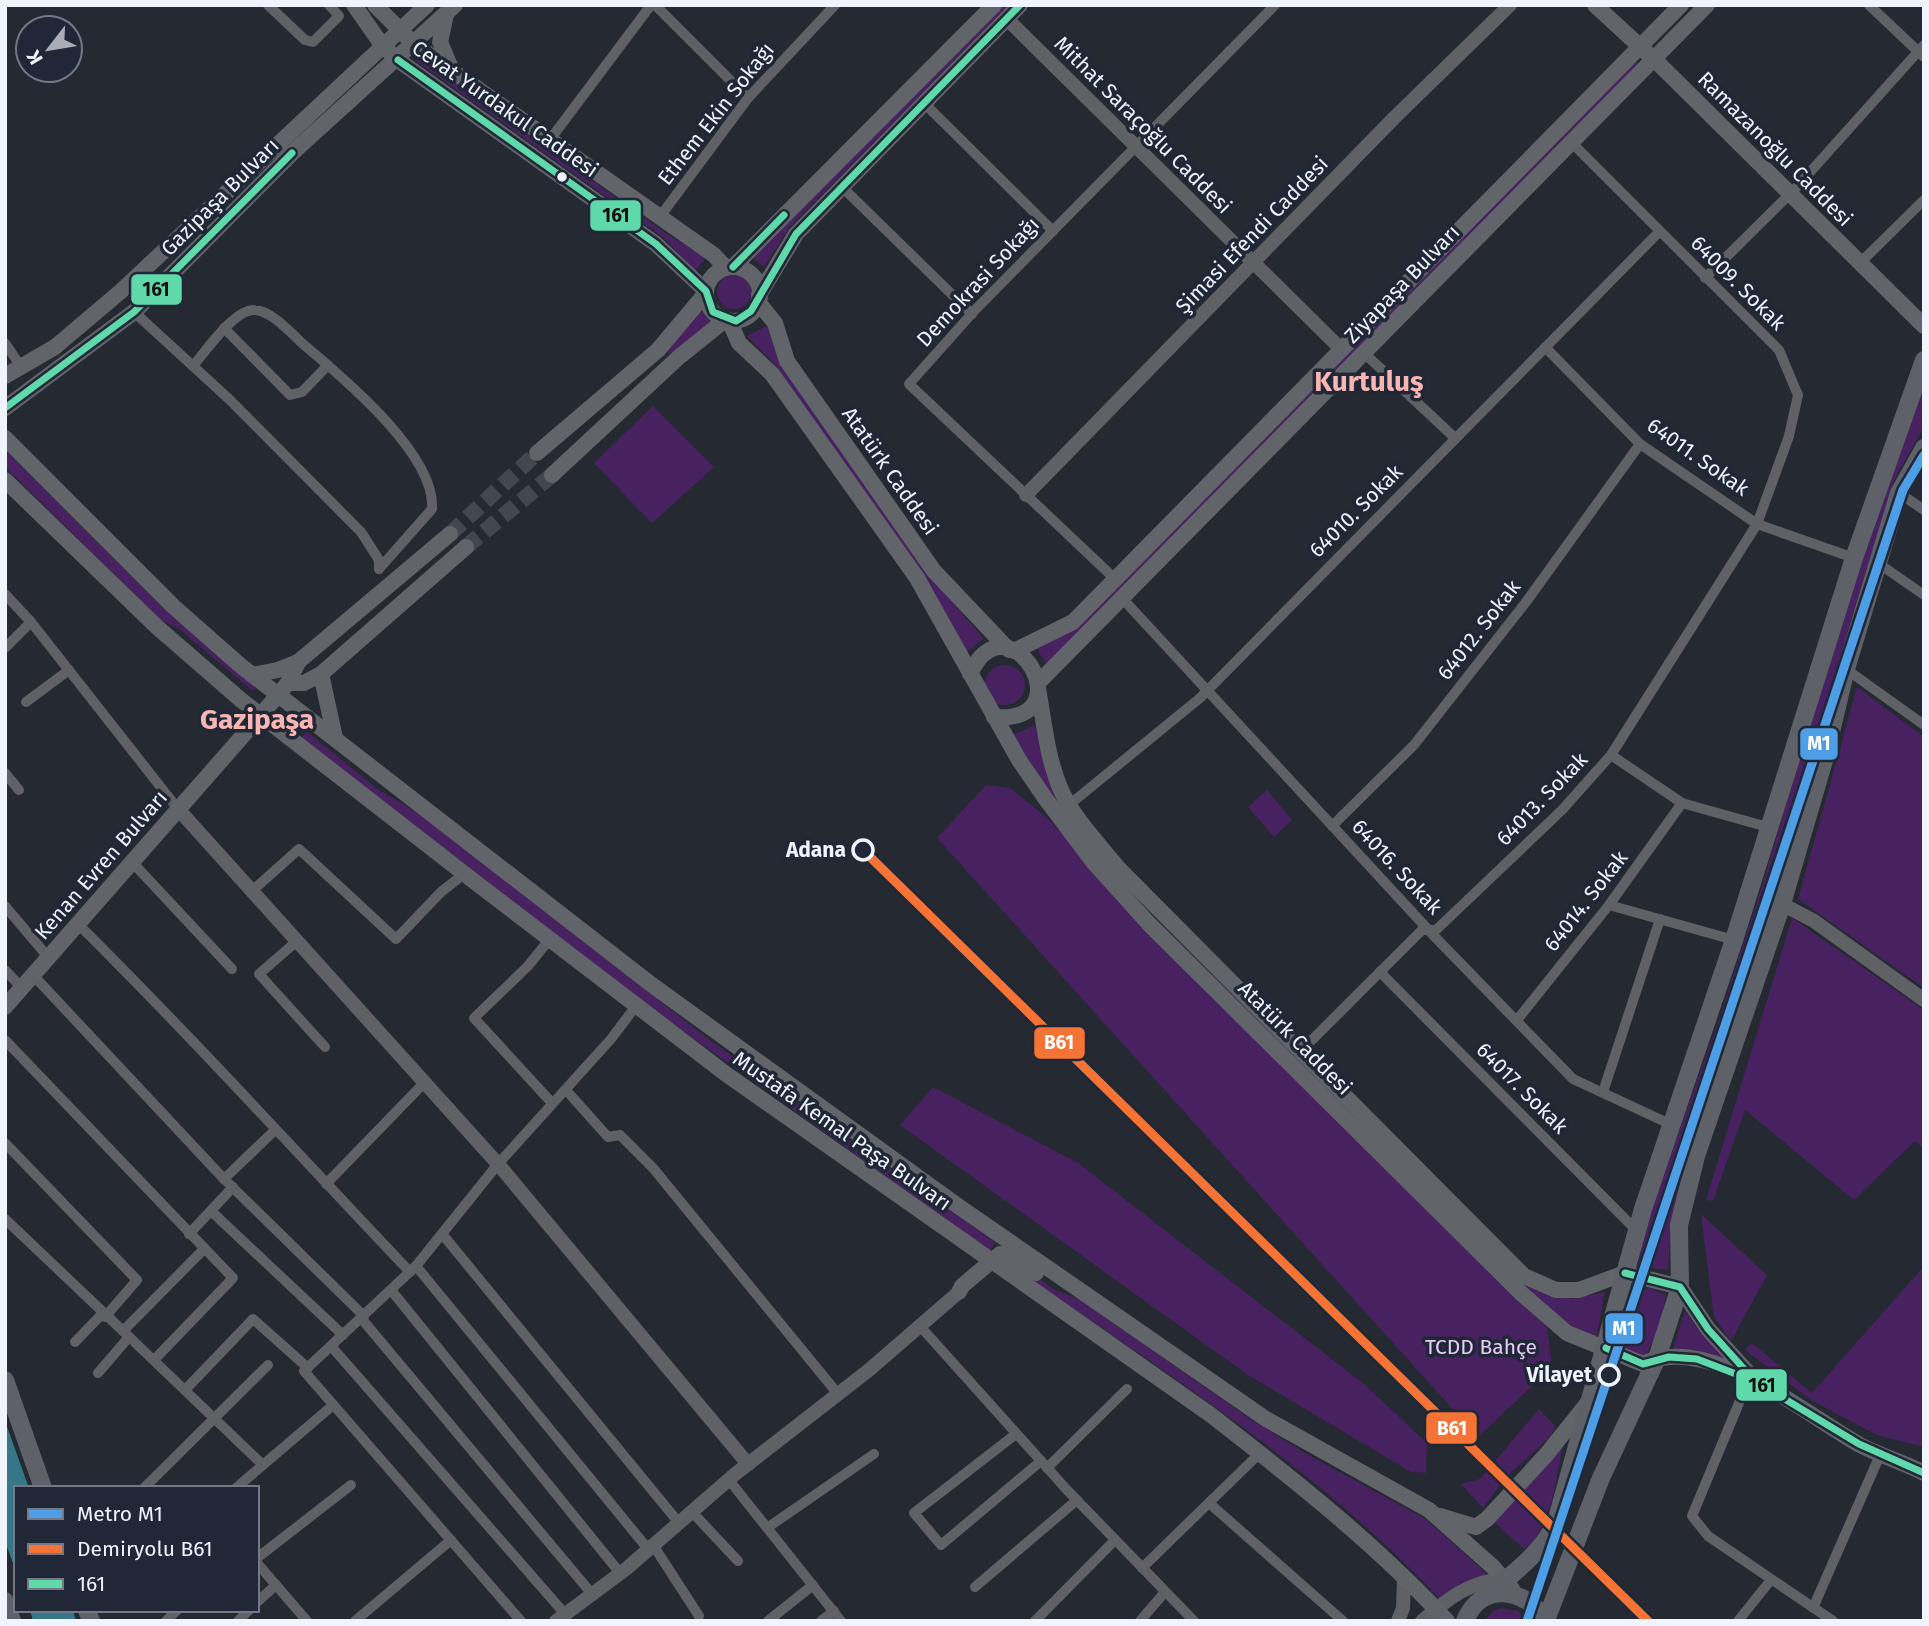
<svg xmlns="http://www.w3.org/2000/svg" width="1929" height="1626" font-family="'Fira Sans',sans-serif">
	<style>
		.green { fill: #482260 }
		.water { fill: #357789 }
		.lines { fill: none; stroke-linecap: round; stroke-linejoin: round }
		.secondary-tunnel { stroke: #434750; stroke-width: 16; stroke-dasharray: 16 8; stroke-linecap: butt }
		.minor { stroke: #5f6164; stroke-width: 10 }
		.tertiary { stroke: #5f6164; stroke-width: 14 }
		.secondary { stroke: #616468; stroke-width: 16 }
		.primary { stroke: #5e6268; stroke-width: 18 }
		.bus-1-casing { stroke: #202736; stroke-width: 12 }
		.bus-1 { stroke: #5fd8aa; stroke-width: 7 }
		.rail-1-casing { stroke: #202736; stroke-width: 14 }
		.rail-1 { stroke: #f57335; stroke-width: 9 }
		.metro-1-casing { stroke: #202736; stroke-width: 14 }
		.metro-1 { stroke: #4d9ee5; stroke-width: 9 }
		.bus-dot { fill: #eff4ff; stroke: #202736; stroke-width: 2.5 }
		.stop-dot { fill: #202736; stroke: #eff4ff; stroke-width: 3.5 }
		.labels { text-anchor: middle; stroke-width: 7; stroke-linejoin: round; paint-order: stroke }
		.street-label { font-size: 21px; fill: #eff4ff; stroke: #202736 }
		.stop-label { font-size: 21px; font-weight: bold; fill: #eff4ff; stroke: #202736; text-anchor: end }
		.park-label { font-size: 21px; fill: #e5cdf7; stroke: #202736 }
		.district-label { font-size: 28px; font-weight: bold; fill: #fab6b3; stroke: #202736 }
		.line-badge { stroke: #202736; stroke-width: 2.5 }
		.badge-label { font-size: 19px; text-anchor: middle; font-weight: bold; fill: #fff }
		.pale-badge-label { font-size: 19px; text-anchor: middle; font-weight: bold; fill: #111 }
	</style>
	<rect width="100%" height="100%" fill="#252931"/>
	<g class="green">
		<path d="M1003 5H1009L789 228 764 267 752 257Z"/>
		<path d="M418 57 666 233 705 258 695 271 664 238 416 61Z"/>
		<path d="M1634 60 1640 65 1048 668 1036 647Z"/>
		<circle cx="734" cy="292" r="17"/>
		<path d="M700 310 712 323 669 354 667 351Z"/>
		<path d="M770 324 931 577 984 639 965 653 881 518 778 368 747 336Z"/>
		<path d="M1924 383V427L1895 478 1849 626 1777 891 1671 1221 1668 1270 1637 1266 1649 1216 1719 1019 1762 886 1840 624Z"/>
		<path d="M653 406 714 467 652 523 594 463Z"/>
		<path d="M5 450 174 618 256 688 253 691 179 629 161 620 5 467Z"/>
		<circle cx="1005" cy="685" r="20"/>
		<path d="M1857 687 1924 737V988L1798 899Z"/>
		<path d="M1035 725 1053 790 1119 878 1145 908 1529 1286 1572 1299 1605 1292 1596 1339 1561 1320 1525 1289 1144 911 1050 793 1013 735Z"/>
		<path d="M306 731 379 790 420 814 711 1041 995 1242 990 1251 643 1002 302 738Z"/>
		<path d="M986 785 1010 788 1047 818 1547 1327 1552 1367 1478 1437 937 838Z"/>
		<path d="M1267 790 1292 820 1274 837 1248 807Z"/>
		<path d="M1792 918 1924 1010V1149L1915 1141 1854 1200 1745 1110 1713 1201 1706 1200Z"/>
		<path d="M933 1087 1078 1163 1364 1384 1427 1443 1426 1473 1411 1472 1248 1375 900 1125Z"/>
		<path d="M1701 1214 1767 1275 1731 1341 1714 1317Z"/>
		<path d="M1014 1261 1055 1290 1079 1299 1246 1416 1303 1452 1427 1520 1487 1574 1439 1598C1315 1466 1159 1368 1011 1266Z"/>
		<path d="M1924 1266V1447L1877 1435 1811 1400 1745 1350 1752 1343 1812 1393Z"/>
		<path d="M1650 1288 1666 1295 1660 1326 1645 1357 1618 1348 1617 1342 1632 1293Z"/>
		<path d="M1685 1311 1701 1334 1743 1371C1720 1358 1699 1348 1673 1349Z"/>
		<path d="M1539 1409 1555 1426 1551 1436 1505 1478 1483 1508 1461 1484 1480 1479Z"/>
		<path d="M1564 1441C1556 1474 1553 1529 1524 1549L1492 1520Z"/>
		<path d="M1501 1608 1518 1611 1527 1621H1484L1493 1611Z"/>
	</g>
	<g class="water">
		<path d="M5 1421 29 1488H16V1571L5 1542Z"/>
		<path d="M30 1610H73L76 1621H33Z"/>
	</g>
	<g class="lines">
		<g class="secondary-tunnel">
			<path d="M450 534 537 453"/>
			<path d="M466 547 552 475"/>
		</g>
		<g class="minor">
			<path d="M268 5 305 40 313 42 339 16 329 5"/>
			<path d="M655 5 748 98"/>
			<path d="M1869 5 1924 57"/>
			<path d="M923 102 1053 231"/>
			<path d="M549 141 651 5"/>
			<path d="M841 186 972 314"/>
			<path d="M659 218 748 98 835 5"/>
			<path d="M1860 263 1924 200"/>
			<path d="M1705 278 1794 190 1924 45"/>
			<path d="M134 312 230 400 361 532 379 560V569"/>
			<path d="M224 328 290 395 302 392 328 365"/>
			<path d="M5 343 22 368"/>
			<path d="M1545 347 1640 444 1757 524 1854 558"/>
			<path d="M1364 353 1455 438"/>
			<path d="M193 366C205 352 235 308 255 310 272 311 291 333 303 344 342 377 436 454 432 509L379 569"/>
			<path d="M1899 493 1924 510"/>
			<path d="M1878 563 1924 595"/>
			<path d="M1114 578 909 384 976 309 1275 5"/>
			<path d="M5 594 31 622 178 809"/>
			<path d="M1121 597 1435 937 1573 1079 1672 1125"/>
			<path d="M5 648 31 622"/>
			<path d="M1846 669 1924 725"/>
			<path d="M26 702 69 670"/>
			<path d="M1611 755 1682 803 1771 828"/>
			<path d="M5 773 19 790"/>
			<path d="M1069 805 1200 698 1659 232"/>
			<path d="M1332 826 1414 745 1526 602 1640 444"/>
			<path d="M132 862 232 969"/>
			<path d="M252 891 299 849 396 939 441 892 464 874"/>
			<path d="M1609 905 1734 940"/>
			<path d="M5 906 48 957"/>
			<path d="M77 923C191 1036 299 1155 410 1272"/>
			<path d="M549 940 528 966 474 1018 552 1103"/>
			<path d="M297 941 259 974 325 1047"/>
			<path d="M5 970 22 988"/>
			<path d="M1380 972 1638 1232"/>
			<path d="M33 975 224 1179 364 1316"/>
			<path d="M1517 1020 1609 905 1682 803"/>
			<path d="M5 1040 233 1278 154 1360"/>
			<path d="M1300 1052 1422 930H1436L1562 810 1611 755 1757 524 1789 436 1798 395 1779 350 1571 142"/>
			<path d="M566 1090 608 1137 620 1135 653 1168 838 1394"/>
			<path d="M1603 1092 1660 919"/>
			<path d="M5 1143 137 1280 105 1317"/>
			<path d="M224 1179 274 1131"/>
			<path d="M326 1184 425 1082"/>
			<path d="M211 1211 343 1335"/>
			<path d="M5 1219 123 1331"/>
			<path d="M189 1234 233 1187"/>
			<path d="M443 1235 679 1523"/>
			<path d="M204 1249 123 1331 263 1465"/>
			<path d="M416 1266 648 1549"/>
			<path d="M391 1290 620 1573"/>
			<path d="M361 1318 592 1594"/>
			<path d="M919 1325 1068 1491 1194 1621"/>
			<path d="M75 1342 102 1314"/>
			<path d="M331 1346 565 1614"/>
			<path d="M98 1373 129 1337"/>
			<path d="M1749 1379 1692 1516 1708 1536 1833 1621"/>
			<path d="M185 1390 253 1319 308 1368"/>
			<path d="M1016 1434 914 1513 941 1545 1041 1461"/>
			<path d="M1047 1468 1127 1389"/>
			<path d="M729 1480 841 1621"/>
			<path d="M144 1488 268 1365"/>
			<path d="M236 1488 332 1406"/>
			<path d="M1209 1503 1343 1621"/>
			<path d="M692 1512 738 1561"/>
			<path d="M767 1528 874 1454"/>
			<path d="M653 1545 699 1616"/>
			<path d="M257 1558 351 1485"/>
			<path d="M257 1563 307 1621"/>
			<path d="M1142 1568 1260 1453"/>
			<path d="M975 1587 1077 1500"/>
			<path d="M257 1602 276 1585"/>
			<path d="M1813 1608 1880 1455"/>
			<path d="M166 1621 177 1610"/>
			<path d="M238 1621 249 1610"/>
			<path d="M355 1621 451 1540"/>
			<path d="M521 1621 304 1371 416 1266 498 1164 611 1039 636 1006"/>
			<path d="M768 1621 813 1585"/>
			<path d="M821 1621 834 1611"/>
			<path d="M1035 1621 1115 1540"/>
			<path d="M1140 1621 1165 1592"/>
			<path d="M1738 1621 1770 1581"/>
		</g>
		<g class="tertiary">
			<path d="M1007 19 1341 349"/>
			<path d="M1026 495 1394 118 1510 5"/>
			<path d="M178 809 498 1164 748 1464"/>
			<path d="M1782 904 1814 921 1924 1000"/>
			<path d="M556 1621 626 1569 734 1475 869 1370 959 1292"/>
			<path d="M1398 1621 1403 1608 1404 1578"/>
			<path d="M1422 1621C1445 1601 1473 1578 1505 1580"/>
		</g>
		<g class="secondary">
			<path d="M354 5 382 45 398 60 656 244 706 291"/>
			<path d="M375 5 414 44 714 255 726 268"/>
			<path d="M1595 5 1659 64 1924 326"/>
			<path d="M446 14 440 42 451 68"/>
			<path d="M733 267 994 5"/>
			<circle cx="733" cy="294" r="27"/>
			<path d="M759 295 796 234 1020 5"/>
			<path d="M758 302 775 323 787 361 934 571 1009 650"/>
			<path d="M729 320 739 343 772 374 917 578 1019 760 1045 798 1094 863 1150 925 1522 1294 1567 1333 1643 1364C1708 1332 1805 1414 1860 1445 1881 1456 1903 1462 1924 1473"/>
			<path d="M5 376 55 347 120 292 427 5"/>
			<path d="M5 408 134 312 292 153 455 5"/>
			<path d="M5 438 174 607 241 666 652 985 958 1206 1266 1419 1429 1510 1493 1567 1512 1589"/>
			<path d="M537 453 658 350 706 293"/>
			<path d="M552 475 679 357 725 320"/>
			<path d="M5 480 157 627 241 700 475 882 726 1074 1211 1415C1292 1478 1377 1545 1447 1621"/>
			<path d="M1014 651 1073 622 1681 5"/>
			<path d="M321 674 335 738"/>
			<path d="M970 674C1008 592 1088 724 994 717"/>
			<path d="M252 675 278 670 298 662"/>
			<path d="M288 683H304L321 674 466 547"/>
			<path d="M1038 683 1707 5"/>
			<path d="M1038 688C1044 722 1047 758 1061 790 1074 819 1099 844 1119 869L1524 1276 1556 1290H1579L1625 1273 1680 1287 1708 1329 1751 1376"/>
			<path d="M5 1007 261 715 288 683 298 662 450 534"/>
			<path d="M959 1292 962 1286 1000 1254 1016 1259 1036 1273"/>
			<path d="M1440 1516 1476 1527 1487 1519 1546 1455 1590 1400"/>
		</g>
		<g class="primary">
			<path d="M5 1380 43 1488"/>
			<path d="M1488 1595C1513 1573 1542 1553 1556 1522L1643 1209 1734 940 1854 558 1924 360"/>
			<path d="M5 1601 12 1621"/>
			<path d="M87 1610 91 1621"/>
			<path d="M1546 1620 1601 1478 1657 1358 1680 1287 1679 1225 1696 1156 1782 904 1825 757 1846 669 1899 493 1924 448"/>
			<path d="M1465 1621C1481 1580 1527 1588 1546 1621"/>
		</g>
		<defs>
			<g id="bus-1">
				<path d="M398 60 656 244 706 291 713 312 736 321 751 311 796 234 1020 5"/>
				<path d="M733 267 784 215"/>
				<path d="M5 408 134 312 292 153"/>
				<path d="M1625 1273 1680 1287 1708 1329 1755 1381 1859 1444 1924 1473"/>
				<path d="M1606 1348 1643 1364 1669 1357 1697 1359 1749 1379"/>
			</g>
		</defs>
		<use href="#bus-1" class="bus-1-casing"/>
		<use href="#bus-1" class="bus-1"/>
		<defs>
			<path id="rail-1" d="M863 850 1648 1621"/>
		</defs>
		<use href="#rail-1" class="rail-1-casing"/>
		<use href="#rail-1" class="rail-1"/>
		<defs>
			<path id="metro-1" d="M1527 1621 1903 490 1924 455"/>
		</defs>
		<use href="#metro-1" class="metro-1-casing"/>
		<use href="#metro-1" class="metro-1"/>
	</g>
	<circle class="bus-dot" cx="562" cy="177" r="6"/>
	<g class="stop-dot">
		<circle cx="863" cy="850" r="10"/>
		<circle cx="1609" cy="1375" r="10"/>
	</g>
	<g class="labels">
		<g class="street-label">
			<text transform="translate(505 109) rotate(35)" y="7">Cevat Yurdakul Caddesi</text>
			<text transform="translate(716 114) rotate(-52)" y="7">Ethem Ekin Sokağı</text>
			<text transform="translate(1143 125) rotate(45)" y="7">Mithat Saraçoğlu Caddesi</text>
			<text transform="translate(1775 149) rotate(45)" y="7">Ramazanoğlu Caddesi</text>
			<text transform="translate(220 197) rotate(-45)" y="7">Gazipaşa Bulvarı</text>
			<text transform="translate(1252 235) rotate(-46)" y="7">Şimasi Efendi Caddesi</text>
			<text transform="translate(978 282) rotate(-47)" y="7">Demokrasi Sokağı</text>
			<text transform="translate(1738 283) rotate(45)" y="7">64009. Sokak</text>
			<text transform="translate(1402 284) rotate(-46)" y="7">Ziyapaşa Bulvarı</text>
			<text transform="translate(1698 457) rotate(35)" y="7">64011. Sokak</text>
			<text transform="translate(890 471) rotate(55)" y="7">Atatürk Caddesi</text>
			<text transform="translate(1356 511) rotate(-45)" y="7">64010. Sokak</text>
			<text transform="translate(1479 630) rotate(-52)" y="7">64012. Sokak</text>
			<text transform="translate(1542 799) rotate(-46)" y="7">64013. Sokak</text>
			<text transform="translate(101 865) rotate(-49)" y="7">Kenan Evren Bulvarı</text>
			<text transform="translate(1397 867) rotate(47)" y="7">64016. Sokak</text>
			<text transform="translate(1586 901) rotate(-52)" y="7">64014. Sokak</text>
			<text transform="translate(1295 1038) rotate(45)" y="7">Atatürk Caddesi</text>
			<text transform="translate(1522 1088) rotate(45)" y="7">64017. Sokak</text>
			<text transform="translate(842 1131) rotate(35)" y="7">Mustafa Kemal Paşa Bulvarı</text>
		</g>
		<g class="stop-label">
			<text x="846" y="857">Adana</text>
			<text x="1592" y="1382">Vilayet</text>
		</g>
		<g class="park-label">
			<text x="1481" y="1354">TCDD Bahçe</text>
		</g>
		<g class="district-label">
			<text x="1369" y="391">Kurtuluş</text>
			<text x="257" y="729">Gazipaşa</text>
		</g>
	</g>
	<g class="line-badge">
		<rect x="589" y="199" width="53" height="33" rx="7" fill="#5fd8aa"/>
		<rect x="130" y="273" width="53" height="33" rx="7" fill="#5fd8aa"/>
		<rect x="1799" y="727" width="40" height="34" rx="7" fill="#4d9ee5"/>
		<rect x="1033" y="1026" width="53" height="34" rx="7" fill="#f57335"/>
		<rect x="1604" y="1312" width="40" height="33" rx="7" fill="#4d9ee5"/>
		<rect x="1735" y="1368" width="53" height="34" rx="7" fill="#5fd8aa"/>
		<rect x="1425" y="1411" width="53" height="34" rx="7" fill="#f57335"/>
	</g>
	<g class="badge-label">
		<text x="1819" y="750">M1</text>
		<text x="1059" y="1049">B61</text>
		<text x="1624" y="1335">M1</text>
		<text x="1452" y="1435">B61</text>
	</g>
	<g class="pale-badge-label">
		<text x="616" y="222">161</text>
		<text x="156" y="296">161</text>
		<text x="1762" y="1392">161</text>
	</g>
	<rect width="1929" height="1626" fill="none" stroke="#eff4ff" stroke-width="14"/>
	<rect x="14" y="1486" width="245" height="126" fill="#202736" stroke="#737986" stroke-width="2"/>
	<rect x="28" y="1509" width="35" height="10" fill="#4d9ee5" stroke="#737986" stroke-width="2"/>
	<text x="77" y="1521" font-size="21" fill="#eff4ff">Metro M1</text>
	<rect x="28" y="1544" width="35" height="10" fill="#f57335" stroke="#737986" stroke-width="2"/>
	<text x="77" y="1556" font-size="21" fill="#eff4ff">Demiryolu B61</text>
	<rect x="28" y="1579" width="35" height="10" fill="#5fd8aa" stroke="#737986" stroke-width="2"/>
	<text x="77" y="1591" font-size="21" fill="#eff4ff">161</text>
	<g transform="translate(49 49) rotate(239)"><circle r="33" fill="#202736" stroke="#737986" stroke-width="2"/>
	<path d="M0-5L12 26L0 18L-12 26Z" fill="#a8adb7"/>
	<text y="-10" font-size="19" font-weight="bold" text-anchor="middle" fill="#eff4ff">K</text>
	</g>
</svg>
